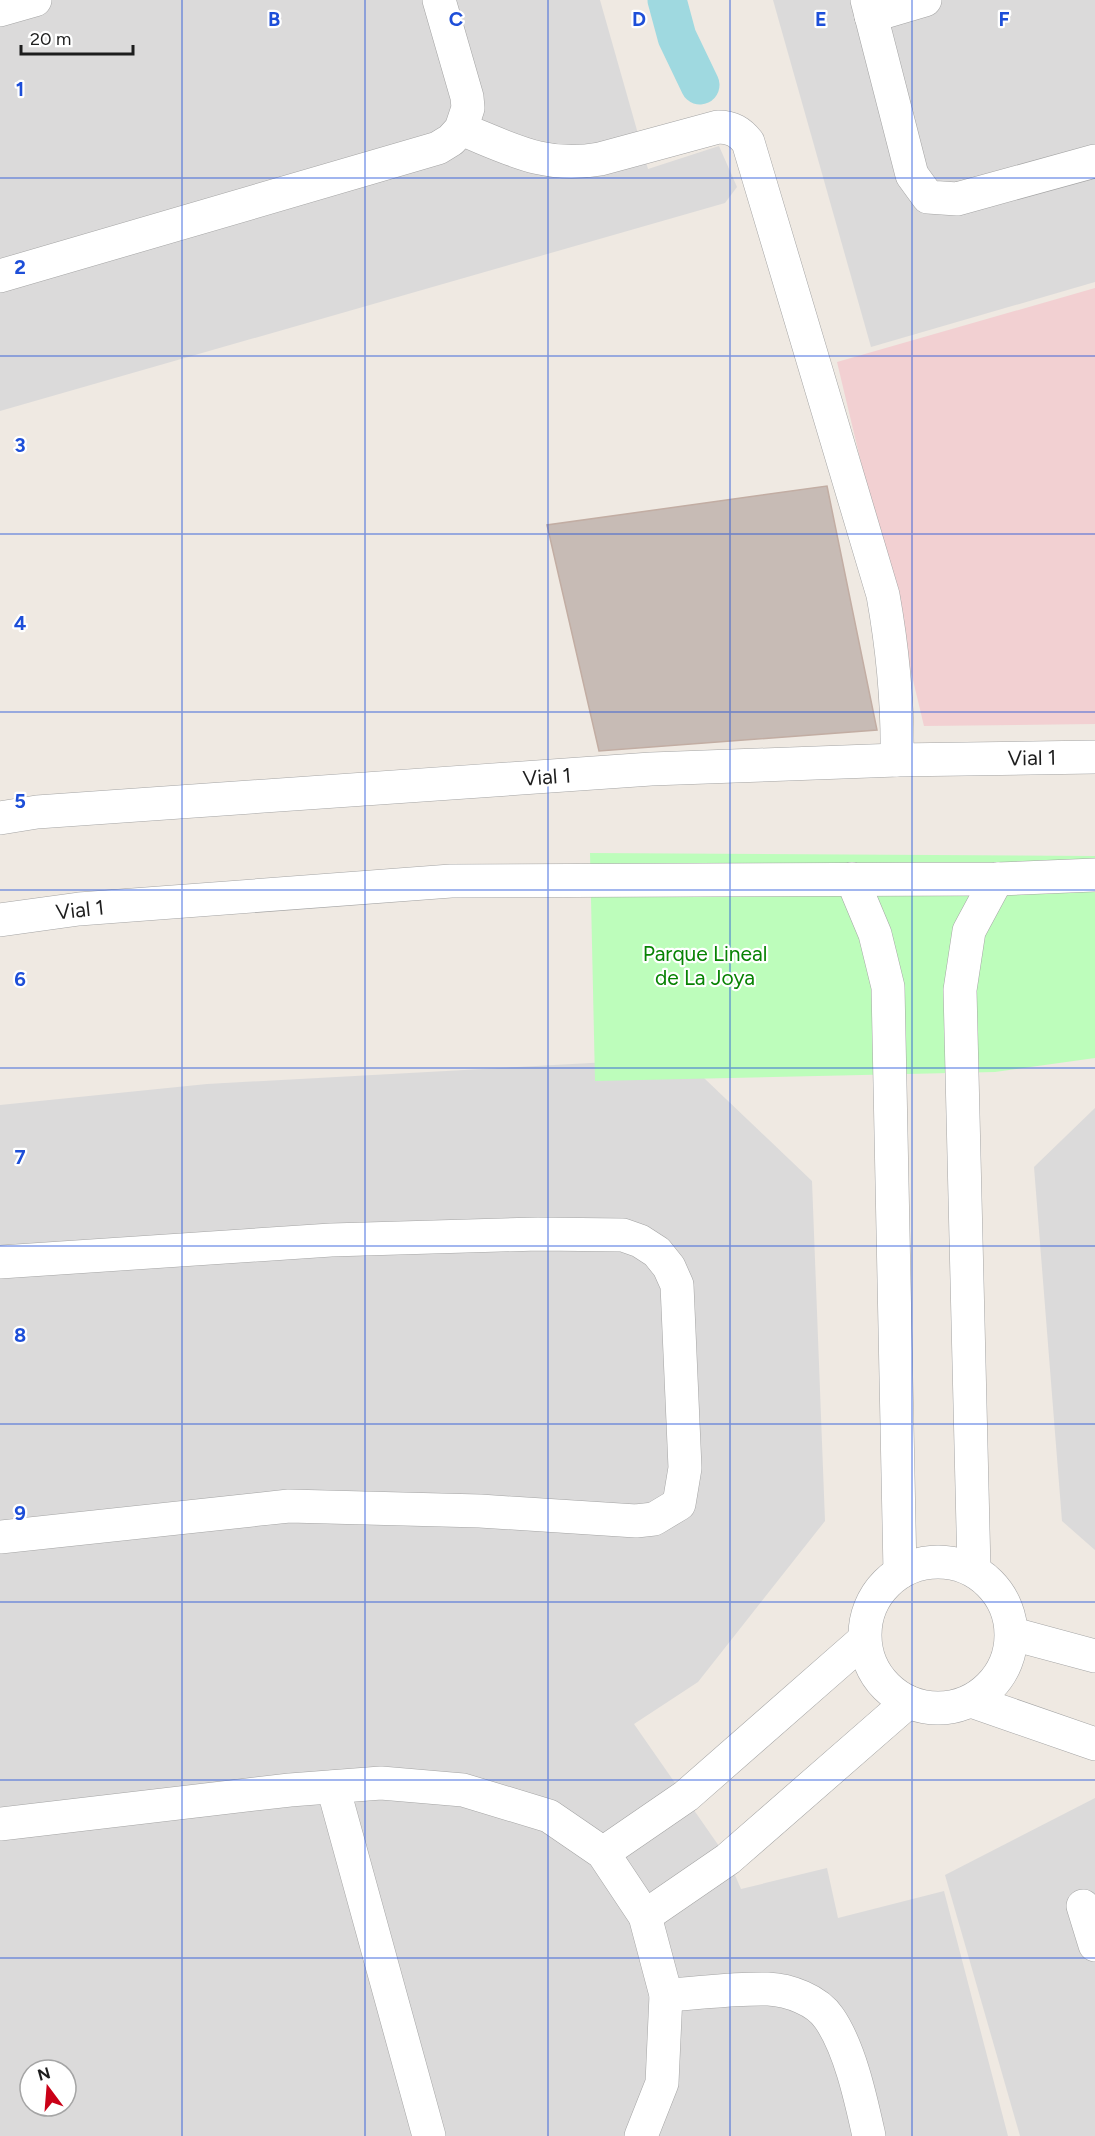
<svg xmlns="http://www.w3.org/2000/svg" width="1095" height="2136" font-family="Figtree,sans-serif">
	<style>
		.residential { fill: #dbdada; fill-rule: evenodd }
		.commercial { fill: #f2d0d2 }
		.park { fill: #bdfdbb }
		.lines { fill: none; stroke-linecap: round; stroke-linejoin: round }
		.canal { stroke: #9fd9e0; stroke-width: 39 }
		.building { fill: #c7bbb5; stroke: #c2ada3; stroke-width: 1.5 }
		.minor-casing { stroke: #a4a4a4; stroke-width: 34 }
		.tertiary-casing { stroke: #a4a4a4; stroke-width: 34 }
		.minor { stroke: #fff; stroke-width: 33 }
		.tertiary { stroke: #fff; stroke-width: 33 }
		.grid { fill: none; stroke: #1d4ed8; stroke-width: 1.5; stroke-opacity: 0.55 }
		.labels { text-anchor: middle; stroke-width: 4.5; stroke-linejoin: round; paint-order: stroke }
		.street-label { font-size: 21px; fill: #1d1d1d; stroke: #fff }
		.park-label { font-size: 21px; fill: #078303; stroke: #fff }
		.grid-label { font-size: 20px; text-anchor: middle; font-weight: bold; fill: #1d4ed8; stroke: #fff; stroke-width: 4.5; stroke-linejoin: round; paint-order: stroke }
	</style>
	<rect width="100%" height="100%" fill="#efe9e2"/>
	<g class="residential">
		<path d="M0 0H600L648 169 719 146 737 187 725 203 0 411Z"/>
		<path d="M773 0H1095V282L871 347Z"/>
		<path d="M683 1058 812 1181 825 1521 698 1682 634 1724 728 1859 741 1889 827 1868 838 1918 944 1891 1008 2136H0V1105L207 1084ZM30 2070H66V2106H30Z"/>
		<path d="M1095 1108V1550L1062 1521 1034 1167Z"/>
		<path d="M1095 1798V2136H1020L945 1875Z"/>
	</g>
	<path class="commercial" d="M1095 288V724L924 726 837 362Z"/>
	<path class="park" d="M590 853 1095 856V1058L995 1072 595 1081Z"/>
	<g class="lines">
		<path class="canal" d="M667 0 677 37 700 85"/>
	</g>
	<path class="building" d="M827 486 877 730 599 751 547 525Z"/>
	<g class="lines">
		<defs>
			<g id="minor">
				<path d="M867 0 912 175 928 197 957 199 1095 161"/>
				<path d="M0 10 35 0"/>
				<path d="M871 16 925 0"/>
				<path d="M461 129C511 149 545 169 600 159L718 127C732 127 740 132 748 142L883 595C893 651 898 704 897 760"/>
				<path d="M0 276 438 148 451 140 461 129 468 108 467 97 439 0"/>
				<path d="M852 879 875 934 888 987 900 1572"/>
				<path d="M0 1262 331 1240 538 1234 623 1235 640 1241 657 1252 669 1267 677 1285 685 1468 679 1504 654 1519 636 1521 480 1511 289 1506 0 1537"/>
				<circle cx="938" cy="1635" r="73"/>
				<path d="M974 1570 960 990 969 931 997 879"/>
				<path d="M1013 1634 1095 1656"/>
				<path d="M971 1701 1095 1744"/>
				<path d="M333 1787 429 2136"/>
				<path d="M0 1824 290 1790 381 1783 463 1790 549 1816 603 1853 645 1916 666 1995 662 2083 641 2136"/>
				<path d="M603 1853 686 1796 864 1640"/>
				<path d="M1083 1906 1095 1945"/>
				<path d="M645 1916 728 1859 908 1702"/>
				<path d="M666 1995C700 1993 735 1988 768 1989 789 1990 817 2000 829 2018 850 2048 861 2100 869 2136"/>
			</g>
			<g id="tertiary">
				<path d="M0 818 37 812 651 769 897 760 1095 757"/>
				<path d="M0 920 79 909 451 881 997 879 1095 875"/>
			</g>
		</defs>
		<use href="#minor" class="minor-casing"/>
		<use href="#tertiary" class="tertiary-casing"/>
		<use href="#minor" class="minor"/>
		<use href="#tertiary" class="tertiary"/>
	</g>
	<path class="grid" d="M182 0V2136M365 0V2136M548 0V2136M730 0V2136M912 0V2136M0 178H1095M0 356H1095M0 534H1095M0 712H1095M0 890H1095M0 1068H1095M0 1246H1095M0 1424H1095M0 1602H1095M0 1780H1095M0 1958H1095"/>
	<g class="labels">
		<g class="street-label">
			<text transform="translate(1032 758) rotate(-1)" y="7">Vial 1</text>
			<text transform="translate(547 777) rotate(-4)" y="7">Vial 1</text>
			<text transform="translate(80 910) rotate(-6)" y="7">Vial 1</text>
		</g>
		<g class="park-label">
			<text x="705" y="961">Parque Lineal<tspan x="705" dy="24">de La Joya</tspan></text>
		</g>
	</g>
	<g class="grid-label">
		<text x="274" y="26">B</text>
		<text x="456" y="26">C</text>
		<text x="639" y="26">D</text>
		<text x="821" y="26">E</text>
		<text x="1004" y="26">F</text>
		<text x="20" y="96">1</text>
		<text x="20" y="274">2</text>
		<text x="20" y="452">3</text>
		<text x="20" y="630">4</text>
		<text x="20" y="808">5</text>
		<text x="20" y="986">6</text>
		<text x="20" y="1164">7</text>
		<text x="20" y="1342">8</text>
		<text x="20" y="1520">9</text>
	</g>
	<g transform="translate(48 2088) rotate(344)"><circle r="28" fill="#ffffff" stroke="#a5a5a5" stroke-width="1.5"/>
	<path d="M0-4.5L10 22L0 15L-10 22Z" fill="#ca0017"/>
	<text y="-9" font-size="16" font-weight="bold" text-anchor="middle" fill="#1d1d1d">N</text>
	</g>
	<path d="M21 45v9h112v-9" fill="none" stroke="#1d1d1d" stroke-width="3"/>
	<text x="30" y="45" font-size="18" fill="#1d1d1d" stroke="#ffffff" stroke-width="4.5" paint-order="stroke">20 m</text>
</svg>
